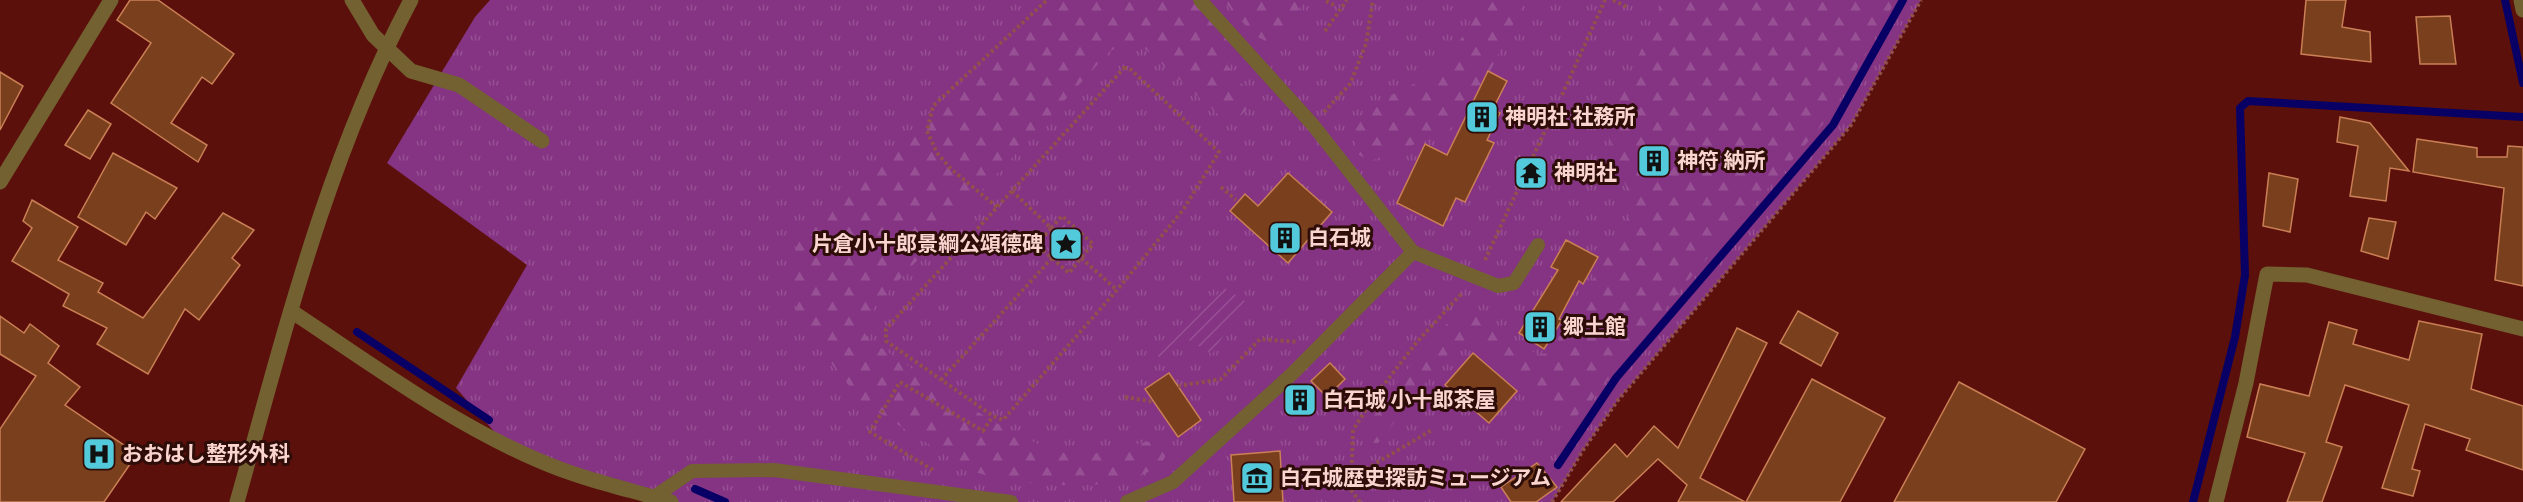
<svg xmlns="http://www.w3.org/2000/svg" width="2523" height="502" font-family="Poppins,'Noto Sans JP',sans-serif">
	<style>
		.grass { fill: url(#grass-tufts) }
		.forest { fill: url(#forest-firs) }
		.garden { fill: url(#garden-furrows) }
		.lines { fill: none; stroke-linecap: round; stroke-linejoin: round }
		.stream { stroke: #090065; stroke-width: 8 }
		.building { fill: #7a401e; stroke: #ca7f55; stroke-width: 1.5 }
		.path { stroke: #90504b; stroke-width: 4; stroke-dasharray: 3 3; stroke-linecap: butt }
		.service { stroke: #736131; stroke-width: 14 }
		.minor { stroke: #736131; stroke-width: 15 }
		.tertiary { stroke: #736131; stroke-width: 15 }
		.labels { text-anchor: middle; stroke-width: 6; stroke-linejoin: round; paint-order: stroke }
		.poi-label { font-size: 21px; font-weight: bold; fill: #fad4ce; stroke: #2e0d09; text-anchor: start }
	</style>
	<defs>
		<pattern id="grass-tufts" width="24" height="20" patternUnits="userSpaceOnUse" patternTransform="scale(1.5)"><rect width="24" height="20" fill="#853383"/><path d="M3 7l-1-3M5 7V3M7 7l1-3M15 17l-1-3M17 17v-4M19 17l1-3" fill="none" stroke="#975093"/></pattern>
		<pattern id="forest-firs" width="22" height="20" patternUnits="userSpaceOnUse" patternTransform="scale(1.5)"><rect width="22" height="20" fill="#853383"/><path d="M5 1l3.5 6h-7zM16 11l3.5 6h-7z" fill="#975093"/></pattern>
		<pattern id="garden-furrows" width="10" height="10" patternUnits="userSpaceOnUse" patternTransform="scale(1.5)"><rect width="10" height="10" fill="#853383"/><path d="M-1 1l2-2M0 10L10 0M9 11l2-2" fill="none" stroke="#975093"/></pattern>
	</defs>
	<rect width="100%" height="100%" fill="#5c100b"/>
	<path class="grass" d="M490 0H1921L1851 125 1618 400 1583 450 1552 502H671L506 445 456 388 527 265 387 163 475 17Z"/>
	<g class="forest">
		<path d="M1050 0H1198L1236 42 1227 65 1250 94 1248 108 1236 120 1220 116 1143 47 1128 43 1110 51 865 317 861 326 868 339C920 373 1016 446 1075 455 1090 457 1134 444 1152 441L1163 445 1166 455C1145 499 1006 487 968 469L862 402 803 328 788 284 798 236Z"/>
		<path d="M1223 0H1302C1297 20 1287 30 1271 43L1255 36Z"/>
		<path d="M1477 0H1525L1470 112 1446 132 1371 161 1359 155C1340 103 1393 100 1423 78 1448 61 1472 30 1477 0Z"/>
		<path d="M1663 0H1896L1830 116 1685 284 1582 412 1565 421 1539 404 1472 340 1455 345 1378 443H1371L1365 438C1368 411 1432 341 1452 318L1475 316 1538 355 1552 352 1630 214 1632 204 1606 130Z"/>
	</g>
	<g class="garden">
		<path d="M1064 224 1085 242 1066 264 1046 246Z"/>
		<path d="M1225 288 1245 301 1212 354 1187 339 1160 359 1153 348Z"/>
	</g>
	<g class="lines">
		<g class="stream">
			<path d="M2505 0 2523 83"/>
			<path d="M357 332 489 420"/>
			<path d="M1558 465 1616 378 1833 125 1903 0"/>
			<path d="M695 489 725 502"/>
			<path d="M2193 502 2235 337 2245 275 2240 108 2248 101 2523 117"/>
		</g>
	</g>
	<g class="building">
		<path d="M130 0H158L234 54 212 84 202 77 171 123 207 145 198 162 111 103 151 43 117 20Z"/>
		<path d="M2306 0H2346L2342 27 2370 32 2371 62 2301 54Z"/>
		<path d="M2450 16 2456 64H2420L2416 17Z"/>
		<path d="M1488 71 1507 81 1493 109 1500 113 1487 140 1494 143 1465 202 1456 198 1443 226 1397 203 1425 144 1447 155Z"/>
		<path d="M0 72 23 86 0 130Z"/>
		<path d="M88 110 111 124 90 159 65 145Z"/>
		<path d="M2340 117 2370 123 2409 171 2390 168 2386 201 2350 196 2358 146 2337 142Z"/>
		<path d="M2417 139 2477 148V157H2507L2508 146 2523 147V286L2495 280 2504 188 2413 172Z"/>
		<path d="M113 153 177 188 155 219 146 212 126 245 78 217Z"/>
		<path d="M1288 173 1332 212 1288 263 1230 211 1245 194 1258 206Z"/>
		<path d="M2269 173 2298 179 2290 232 2263 226Z"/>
		<path d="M32 200 78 227 58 260 103 283 98 292 143 318 223 213 254 230 232 258 240 265 199 320 185 309 148 374 97 344 107 328 63 306 69 294 12 261 32 228 23 221Z"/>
		<path d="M2369 218 2396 222 2388 259 2361 251Z"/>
		<path d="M1566 240 1598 257 1583 284 1579 281 1559 319 1562 320 1544 349 1519 333 1558 270 1551 267Z"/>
		<path d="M1798 311 1838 333 1821 366 1780 343Z"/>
		<path d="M0 316 24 333 30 324 59 346 48 363 80 387 65 405 137 454 104 502H0V429L36 376 0 354Z"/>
		<path d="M2419 321 2482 334 2471 389 2523 406V470L2466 450 2470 439 2425 424 2412 469 2420 471 2413 496 2382 488 2409 405 2345 385 2326 442 2342 447 2322 502H2287L2305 453 2247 437 2260 384 2309 396 2329 322 2357 330 2353 344 2409 360Z"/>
		<path d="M1737 328 1767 343 1700 478 1745 502H1678L1687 485 1658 459 1613 502H1561L1615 444 1627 457 1654 426 1678 448Z"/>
		<path d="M1473 353 1517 391 1489 423 1445 385Z"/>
		<path d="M1330 363 1345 379 1327 397 1311 381Z"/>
		<path d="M1169 373 1201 420 1178 437 1145 389Z"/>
		<path d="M1812 379 1885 418 1840 502H1746Z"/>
		<path d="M1959 382 2085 449 2056 502H1894Z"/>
		<path d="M1280 451 1283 502H1234L1231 455Z"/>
		<path d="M1537 463 1557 487 1536 502H1511L1501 487Z"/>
	</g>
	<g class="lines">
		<g class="path">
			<path d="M1613 0 1627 7"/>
			<path d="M1326 1 1334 5"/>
			<path d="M1325 31 1347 0"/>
			<path d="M1124 68H1129L1219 152 1183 210 1117 290 1003 420 993 416 886 341V329Z"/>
			<path d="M1562 95 1605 0"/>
			<path d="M1324 112 1350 84 1366 44 1373 0"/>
			<path d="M1221 187 1236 200"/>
			<path d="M1012 191 1051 228 1037 245 1069 273 1081 258 1117 290"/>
			<path d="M997 207 951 169 937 153 927 131 933 106 1047 0"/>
			<path d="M1051 228 1062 216 1093 244 1081 258"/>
			<path d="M1485 260 1558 103"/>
			<path d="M941 380 1052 258"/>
			<path d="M1178 386 1221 379 1260 339 1298 342"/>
			<path d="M1125 397 1154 402"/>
			<path d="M933 470 870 432 900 382 983 431 993 416"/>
			<path d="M1361 472 1432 430"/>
			<path d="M1360 502 1351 490 1353 430 1375 396 1416 343 1462 293"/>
			<path d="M1552 502 1583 450 1618 400 1851 125 1921 0"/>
		</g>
		<g class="service">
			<path d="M1200 0 1313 125 1413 252 1498 286 1514 283 1538 245"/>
			<path d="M654 497 692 471 774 470 1011 502"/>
			<path d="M1127 502 1173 482 1292 374 1413 252"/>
		</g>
		<g class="minor">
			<path d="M352 0 373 35 411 71 459 85 542 141"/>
			<path d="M2521 0 2523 10"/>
			<path d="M0 182 111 0"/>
			<path d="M291 311C370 363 452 424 540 461 581 479 628 489 671 502"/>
			<path d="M2216 502 2246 383 2267 274 2307 275 2523 329"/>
		</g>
		<path class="tertiary" d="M237 502C285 331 327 158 411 0"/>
	</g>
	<defs>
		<symbol id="building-square" viewBox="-11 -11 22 22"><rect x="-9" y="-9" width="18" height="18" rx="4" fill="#53cadc" stroke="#2e0d09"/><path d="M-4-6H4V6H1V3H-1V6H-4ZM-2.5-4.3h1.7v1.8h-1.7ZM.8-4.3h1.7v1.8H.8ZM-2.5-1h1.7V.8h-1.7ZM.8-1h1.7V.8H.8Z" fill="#111"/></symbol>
		<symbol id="temple-square" viewBox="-11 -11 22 22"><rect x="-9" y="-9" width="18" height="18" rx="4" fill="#53cadc" stroke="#2e0d09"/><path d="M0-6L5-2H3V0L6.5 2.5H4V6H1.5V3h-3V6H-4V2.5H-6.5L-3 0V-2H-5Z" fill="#111"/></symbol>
		<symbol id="sight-square" viewBox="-11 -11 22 22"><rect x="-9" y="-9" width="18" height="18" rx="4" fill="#53cadc" stroke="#2e0d09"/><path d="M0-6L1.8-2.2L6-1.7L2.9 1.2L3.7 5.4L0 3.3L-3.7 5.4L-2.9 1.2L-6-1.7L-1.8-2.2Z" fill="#111"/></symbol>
		<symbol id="hospital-square" viewBox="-11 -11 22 22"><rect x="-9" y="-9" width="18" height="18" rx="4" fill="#53cadc" stroke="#2e0d09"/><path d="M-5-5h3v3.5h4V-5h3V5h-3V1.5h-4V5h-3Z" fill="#111"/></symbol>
		<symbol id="museum-square" viewBox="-11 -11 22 22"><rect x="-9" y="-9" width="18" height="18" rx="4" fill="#53cadc" stroke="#2e0d09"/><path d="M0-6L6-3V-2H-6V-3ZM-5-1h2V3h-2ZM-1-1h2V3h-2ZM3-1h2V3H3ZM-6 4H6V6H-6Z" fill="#111"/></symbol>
	</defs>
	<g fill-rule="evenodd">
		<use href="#building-square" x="1463" y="98" width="38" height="38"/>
		<use href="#building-square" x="1635" y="142" width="38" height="38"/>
		<use href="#temple-square" x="1512" y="154" width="38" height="38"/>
		<use href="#building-square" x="1266" y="219" width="38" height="38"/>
		<use href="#sight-square" x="1047" y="225" width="38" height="38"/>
		<use href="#building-square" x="1521" y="308" width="38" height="38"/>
		<use href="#building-square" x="1281" y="381" width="38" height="38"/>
		<use href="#hospital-square" x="80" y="435" width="38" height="38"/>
		<use href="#museum-square" x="1238" y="459" width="38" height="38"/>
	</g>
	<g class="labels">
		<g class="poi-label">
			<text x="1505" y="124">神明社 社務所</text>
			<text x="1677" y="168">神符 納所</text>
			<text x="1554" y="180">神明社</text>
			<text x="1308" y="245">白石城</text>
			<text x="1043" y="251" text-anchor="end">片倉小十郎景綱公頌德碑</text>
			<text x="1563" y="334">郷土館</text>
			<text x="1323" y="407">白石城 小十郎茶屋</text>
			<text x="122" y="461">おおはし整形外科</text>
			<text x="1280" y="485">白石城歴史探訪ミュージアム</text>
		</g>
	</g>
</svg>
